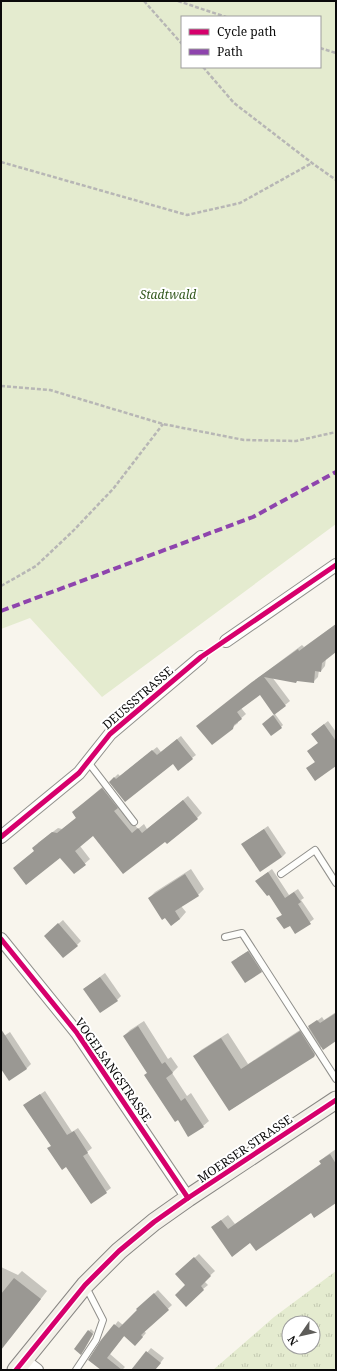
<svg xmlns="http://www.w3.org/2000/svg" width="337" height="1371" font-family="'Noto Serif',serif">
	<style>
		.grass { fill: url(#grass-tufts); fill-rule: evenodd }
		.park { fill: #e4ebcf; fill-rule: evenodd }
		.shadow { fill: #0003 }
		.building { fill: #9a9893 }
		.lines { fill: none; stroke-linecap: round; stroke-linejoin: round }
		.lane-casing { stroke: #91908c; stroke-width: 8 }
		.street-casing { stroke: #91908c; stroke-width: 14 }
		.secondary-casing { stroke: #888683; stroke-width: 19 }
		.path { stroke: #b7b6b5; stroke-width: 2.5; stroke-dasharray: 4 2; stroke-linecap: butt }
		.lane { stroke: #fefefc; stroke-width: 6 }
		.street { stroke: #fefefc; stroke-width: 12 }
		.secondary { stroke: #f3f0e8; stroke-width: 17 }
		.quiet { stroke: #8e44ad; stroke-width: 4; stroke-dasharray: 8 4; stroke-linecap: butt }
		.cycleway-casing { stroke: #fff; stroke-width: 8 }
		.cycleway { stroke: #d6006c; stroke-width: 5 }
		.labels { text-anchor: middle; stroke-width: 4; stroke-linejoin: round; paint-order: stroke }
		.park-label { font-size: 12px; font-style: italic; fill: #355a21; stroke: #fff }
		.street-label { font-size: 12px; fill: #0a0a0a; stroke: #fff }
	</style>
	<defs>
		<pattern id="grass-tufts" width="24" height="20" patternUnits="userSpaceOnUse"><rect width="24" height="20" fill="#e4ebcf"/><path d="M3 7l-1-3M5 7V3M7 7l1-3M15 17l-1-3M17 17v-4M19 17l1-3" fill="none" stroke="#c2c8b0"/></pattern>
	</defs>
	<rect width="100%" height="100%" fill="#f8f5ed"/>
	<path class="grass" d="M336 1271V1370H213L274 1317ZM289 1323H313V1347H289Z"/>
	<path class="park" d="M1 1H336V524L102 697 30 618 1 629ZM182 17H320V67H182Z"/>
	<g class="shadow">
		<path d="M336 624V651L326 658 325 666 321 671 319 670 318 677 313 682 272 677 290 701 275 713 260 693 241 708 246 714 238 721V723L212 744 258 678 302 645 304 647Z"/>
		<path d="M275 714 283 725 281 727 265 722Z"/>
		<path d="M328 721 336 732V765L315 762 308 751 319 743 312 734Z"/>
		<path d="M181 736 196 755 192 758 173 763 125 801 114 778 118 774 120 776 157 747 161 752Z"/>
		<path d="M107 783 119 805 138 829 144 824 147 829 188 796 202 813 197 818 165 840 94 834 80 846 90 859 74 873 61 856 35 851 38 843 58 828 62 829 77 817 78 808Z"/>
		<path d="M268 826 286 853 282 857 242 844Z"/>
		<path d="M191 869 204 889 198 895 181 906 186 912 180 919 171 925 149 898 155 892Z"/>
		<path d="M272 869 289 895 298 889 304 898 301 900 314 919 295 933 290 924 278 919 283 914 269 894 256 881Z"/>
		<path d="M63 920 81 941 77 945 49 932Z"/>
		<path d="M253 948 266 967 261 972 237 958Z"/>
		<path d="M105 973 121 996 117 1000 84 989Z"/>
		<path d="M336 1012V1040L322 1046 313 1056 230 1110 195 1056 201 1050 228 1033 248 1064 306 1026 308 1028 322 1017 324 1020Z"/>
		<path d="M144 1021 168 1059 171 1057 178 1067 172 1073 187 1096 191 1093 209 1121 203 1126 148 1073 124 1036 130 1030Z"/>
		<path d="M10 1032 31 1064 27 1068 9 1080 1 1067V1038Z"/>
		<path d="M45 1091 72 1132 78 1128 92 1148 87 1152 111 1188 91 1203 25 1105Z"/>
		<path d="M336 1149V1201L311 1211 251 1242 212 1227 228 1215 235 1224 322 1163 320 1161 326 1156Z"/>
		<path d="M199 1254 215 1271 204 1281 208 1285 203 1289 186 1285 181 1270Z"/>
		<path d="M1 1267 18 1275 22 1271 47 1291 11 1337 4 1345 1 1343Z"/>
		<path d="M158 1290 172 1305 144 1331 146 1333 135 1345 125 1335 110 1354 125 1367 122 1370H102L115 1325 118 1321 123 1325 141 1306Z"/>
		<path d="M91 1329 94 1332 83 1352 89 1331Z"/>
		<path d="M151 1348 164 1358 155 1370H132Z"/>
	</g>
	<g class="building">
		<path d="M336 624V652L322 663 321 672 315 671 314 683 297 681 296 683 264 677 286 706 274 715 260 695 237 712 242 719 234 725 233 729 212 745 196 726 252 682 298 649 299 651Z"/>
		<path d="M273 715 282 728 271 736 262 724Z"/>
		<path d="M324 724 336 741V766L315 781 306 768 315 762 307 751 318 743 311 734Z"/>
		<path d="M177 739 193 759 178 771 173 764 125 802 109 782 114 777 116 779 152 750 157 755Z"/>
		<path d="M102 788 118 808 114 811 132 833 138 828 142 833 183 800 198 819 167 844 165 842 123 874 93 836 75 851 86 865 74 874 60 858 26 885 13 868 34 851 32 848 52 832 57 833 76 818 72 812Z"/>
		<path d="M264 829 282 857 260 872 241 844Z"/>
		<path d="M268 872 285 898 294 892 301 902 298 904 311 924 295 934 290 926 284 929 276 918 282 915 269 895 267 896 255 881Z"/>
		<path d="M185 874 199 896 175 911 180 919 171 926 165 918 162 920 148 898Z"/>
		<path d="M58 923 78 946 63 958 44 936Z"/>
		<path d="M248 951 262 972 245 983 231 962Z"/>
		<path d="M100 977 118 1001 100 1013 83 989Z"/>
		<path d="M336 1013V1041L323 1050 308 1026 317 1020 320 1023Z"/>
		<path d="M138 1026 162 1064 165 1062 173 1073 166 1078 181 1101 185 1098 204 1127 188 1137 178 1120 175 1122 144 1075 147 1073 123 1036Z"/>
		<path d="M1 1029 27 1069 9 1081 1 1069Z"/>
		<path d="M300 1031 315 1055 314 1057 229 1111 193 1056 221 1038 241 1069Z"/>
		<path d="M40 1094 67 1135 74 1131 88 1153 83 1156 107 1193 91 1204 66 1167 62 1170 47 1148 51 1146 23 1105Z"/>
		<path d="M330 1154 336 1164V1203L314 1218 311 1213 256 1251 250 1243 232 1257 211 1227 221 1220 228 1229 321 1164 319 1161Z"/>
		<path d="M194 1257 211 1276 201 1286 204 1290 186 1307 175 1295 185 1285 175 1274Z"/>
		<path d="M14 1278 41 1299 1 1350V1294Z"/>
		<path d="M154 1293 169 1310 141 1335 143 1337 135 1346 124 1336 107 1358 122 1370H101L88 1360 101 1340 114 1324 119 1328 137 1310 136 1309Z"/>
		<path d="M88 1330 93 1334 81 1355 74 1349Z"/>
		<path d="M146 1351 161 1363 155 1370H131Z"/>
	</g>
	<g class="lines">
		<defs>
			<g id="lane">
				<path d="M88 762 134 822"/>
				<path d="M281 874 315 850 336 883"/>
				<path d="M225 937 242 933 336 1079"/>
				<path d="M76 1370 96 1340 103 1320 86 1287"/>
			</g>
			<g id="street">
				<path d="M226 641 336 565"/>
				<path d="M1 837 79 773 110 734 201 657"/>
				<path d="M1 939 77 1033 188 1198"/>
				<path d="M24 1360 37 1370"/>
			</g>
			<path id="secondary" d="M16 1370 85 1285 119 1251 154 1222 188 1198 336 1100"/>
		</defs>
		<use href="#lane" class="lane-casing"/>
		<use href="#street" class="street-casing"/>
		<use href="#secondary" class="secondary-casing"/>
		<g class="path">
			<path d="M144 1 182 44"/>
			<path d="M178 1 226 17"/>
			<path d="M320 48 336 53"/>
			<path d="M203 67 234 103 312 163 336 180"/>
			<path d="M1 162 187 215 240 203 312 163"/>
			<path d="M1 386 50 390 163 424 244 440 296 441 336 432"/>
			<path d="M1 586 36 566 73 531 113 489 163 424"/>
		</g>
		<use href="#lane" class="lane"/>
		<use href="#street" class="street"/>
		<use href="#secondary" class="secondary"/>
		<path class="quiet" d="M1 611 253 517 336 472"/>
		<defs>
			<g id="cycleway">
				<path d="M1 837 79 773 110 734 201 657 336 565"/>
				<path d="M1 939 77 1033 188 1198"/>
				<path d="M16 1370 85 1285 119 1251 154 1222 188 1198 336 1100"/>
			</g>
		</defs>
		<use href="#cycleway" class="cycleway-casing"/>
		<use href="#cycleway" class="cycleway"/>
	</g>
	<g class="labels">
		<g class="park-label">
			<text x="168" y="299">Stadtwald</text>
		</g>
		<g class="street-label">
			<text transform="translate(138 698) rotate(-41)" y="4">DEUSSSTRASSE</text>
			<text transform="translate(113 1070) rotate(55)" y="4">VOGELSANGSTRASSE</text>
			<text transform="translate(245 1149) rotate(-34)" y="4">MOERSER STRASSE</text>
		</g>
	</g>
	<rect width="337" height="1371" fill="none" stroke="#0a0a0a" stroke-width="4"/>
	<rect x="181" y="16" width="140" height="52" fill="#ffffff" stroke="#9d9d9d"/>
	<rect x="189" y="29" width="20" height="6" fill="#d6006c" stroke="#9d9d9d"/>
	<text x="217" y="36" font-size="12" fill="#0a0a0a">Cycle path</text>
	<rect x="189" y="49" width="20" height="6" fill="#8e44ad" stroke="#9d9d9d"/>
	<text x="217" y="56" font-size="12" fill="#0a0a0a">Path</text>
	<g transform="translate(301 1335) rotate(236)"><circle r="19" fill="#ffffff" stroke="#9d9d9d"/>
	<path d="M0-3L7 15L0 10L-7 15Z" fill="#5d5c59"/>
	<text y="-6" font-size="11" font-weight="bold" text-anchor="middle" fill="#0a0a0a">N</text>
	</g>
</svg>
